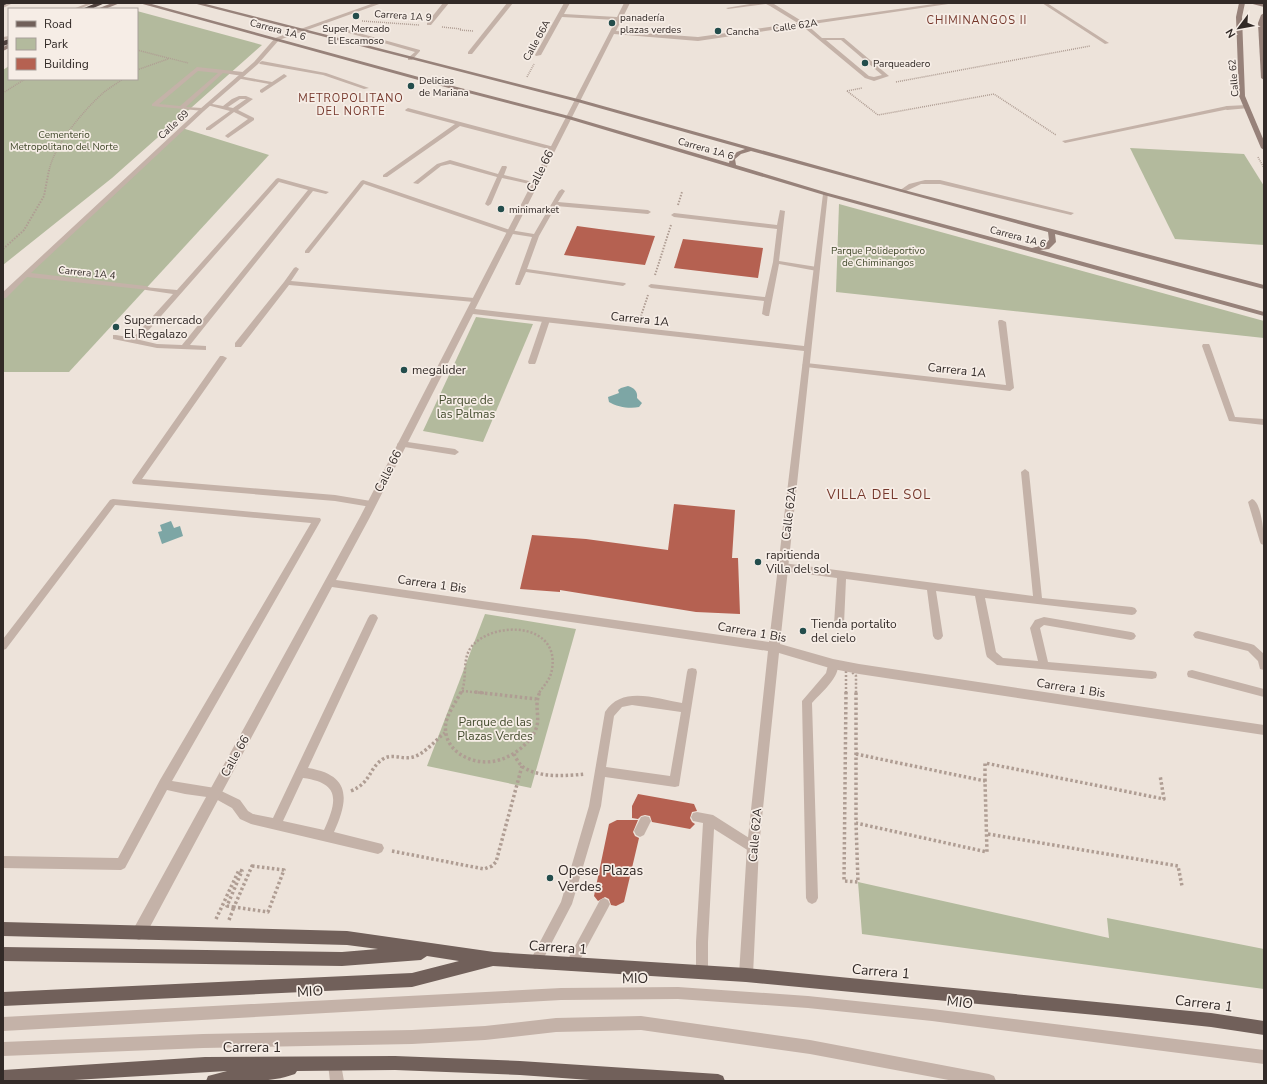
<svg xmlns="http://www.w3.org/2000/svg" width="1267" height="1084" font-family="'Nunito Sans',sans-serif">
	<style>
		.green { fill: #b3ba9d }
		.water { fill: #7da6a5 }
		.building { fill: #b56151 }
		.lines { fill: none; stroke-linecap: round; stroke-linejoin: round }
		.path-far3 { stroke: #af9d93; stroke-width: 1.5; stroke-dasharray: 1 1; stroke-linecap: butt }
		.path-far2 { stroke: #af9d93; stroke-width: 2; stroke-dasharray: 1.5 1.5; stroke-linecap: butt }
		.path-far1 { stroke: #af9d93; stroke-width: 2.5; stroke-dasharray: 2 2; stroke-linecap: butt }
		.path { stroke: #af9d93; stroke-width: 3.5; stroke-dasharray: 2.5 2.5; stroke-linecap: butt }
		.lane { fill: #c4b2a8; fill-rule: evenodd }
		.street { fill: #c4b2a8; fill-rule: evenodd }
		.secondary { fill: #97827a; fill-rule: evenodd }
		.primary { fill: #71605a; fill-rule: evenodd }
		.highway { fill: #51433f; fill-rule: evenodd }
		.poi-dot { fill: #234d4c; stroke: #f6ede6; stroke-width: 1.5 }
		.labels { text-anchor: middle; stroke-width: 3.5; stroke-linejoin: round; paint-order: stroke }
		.far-street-label { font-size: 10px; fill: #322a27; stroke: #f6ede6 }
		.far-poi-label { font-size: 10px; fill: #322a27; stroke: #f6ede6; text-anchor: start }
		.far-park-label { font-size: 10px; fill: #444c2e; stroke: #f6ede6 }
		.far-neighbourhood-label { font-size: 11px; letter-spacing: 1px; fill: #75372b; stroke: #f6ede6 }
		.street-label { font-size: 12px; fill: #322a27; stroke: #f6ede6 }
		.poi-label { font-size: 12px; fill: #322a27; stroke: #f6ede6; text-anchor: start }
		.park-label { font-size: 12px; fill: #444c2e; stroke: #f6ede6 }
		.neighbourhood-label { font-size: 13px; letter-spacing: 1px; fill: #75372b; stroke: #f6ede6 }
		.near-poi-label { font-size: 14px; fill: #322a27; stroke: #f6ede6; text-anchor: start }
		.near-street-label { font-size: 14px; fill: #322a27; stroke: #f6ede6 }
	</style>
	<rect width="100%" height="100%" fill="#ede3da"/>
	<g class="green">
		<path d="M137 11 262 45 112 178 3 265V70L9 66V79H137Z"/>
		<path d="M182 128 269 155 69 372H3V296Z"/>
		<path d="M1130 148 1244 154 1264 186V245L1175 239Z"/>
		<path d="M839 204 1264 321V338L836 292Z"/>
		<path d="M476 317 533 324 483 442 423 431Z"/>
		<path d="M485 614 576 629 531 788 427 766Z"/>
		<path d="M858 882 1109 938 1107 918 1264 949V989L862 934Z"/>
	</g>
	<g class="water">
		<path d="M628 386C634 388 638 391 637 398L642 403 639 407C630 409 617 407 609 402L608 397 619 393 618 390 621 388Z"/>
		<path d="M171 521 174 528 180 526 183 536 162 544 158 532 162 531 160 525Z"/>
	</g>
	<g class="building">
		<path d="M577 226 599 229 655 236 645 265 564 255Z"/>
		<path d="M683 239 763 248 758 278 674 268Z"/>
		<path d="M674 504 735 510 732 558H738L740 614 696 612 560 590V592L520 589 532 535 586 539 668 550Z"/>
		<path d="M638 794 694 804 697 811 692 812 690 818 692 822 695 824 690 829 652 822 650 816 645 815 641 816 638 819 632 818V806Z"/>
		<path d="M617 820H638L633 832 635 836 639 838 624 902 616 906 611 905 609 899 605 897 598 901 594 896 609 824Z"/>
	</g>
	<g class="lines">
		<g class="path-far3">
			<path d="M362 21 419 25"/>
			<path d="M442 27 461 29"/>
			<path d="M460 30 473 31"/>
			<path d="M137 50 188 63"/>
			<path d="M137 70 168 59"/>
			<path d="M527 77 534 64"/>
			<path d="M896 82 1090 46"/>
			<path d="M847 91 862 88"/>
			<path d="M847 91 878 115 994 94 1056 135"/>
			<path d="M3 93 25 79"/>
			<path d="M1258 157 1264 168"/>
			<path d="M49 171C54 145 83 111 103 93 109 88 116 84 123 79"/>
		</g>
		<g class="path-far2">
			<path d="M678 205 682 192"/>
			<path d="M3 249 24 230 44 196 49 170"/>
			<path d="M655 275 671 225"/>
			<path d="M640 319 648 295"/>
		</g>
		<g class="path-far1">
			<path d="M462 691 484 693"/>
			<path d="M461 693C468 679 461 659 472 646 495 620 560 623 552 669 551 679 544 685 539 693"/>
			<path d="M846 693V666L856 676V693"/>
		</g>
		<g class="path">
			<path d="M461 692C456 702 449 711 446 722 441 750 471 766 495 761 510 758 524 748 532 736 544 720 532 708 540 692"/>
			<path d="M475 692 536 699"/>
			<path d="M846 692 844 881 858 882 856 823V692"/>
			<path d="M514 754C516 758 519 764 523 767 539 778 566 776 585 774"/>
			<path d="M856 754 985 781 987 852 856 823"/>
			<path d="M985 781V763L1164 799 1160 775"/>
			<path d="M351 791C372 782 368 769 383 759 392 753 403 760 413 757 425 754 435 740 445 733"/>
			<path d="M988 834 1178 866 1182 886"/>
			<path d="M392 851 484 869 492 866 496 862 522 766"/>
			<path d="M252 866 284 870 268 912 234 907Z"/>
			<path d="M216 919 239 870 242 871 227 906 234 907"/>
			<path d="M229 920 234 907"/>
		</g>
		<g class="lane">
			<path d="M7 3H13L3 8V5Z"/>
			<path d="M88 3H94L79 9H73Z"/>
			<path d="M756 3 774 4 805 23 822 38H844L889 76 874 81 865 78 801 25 770 6 766 4 728 9 726 8ZM826 40H841L882 75 874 77 869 76Z"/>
			<path d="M1042 3H1047L1109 43 1105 44Z"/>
			<path d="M337 27 420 50V51L412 60H408V58L415 52 335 29V28Z"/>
			<path d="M9 36V39L3 40V37Z"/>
			<path d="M262 61 326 73 369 88 364 89 323 75 260 64 259 63Z"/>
			<path d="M197 67 243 72 246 74 243 76 223 73 186 107 202 108 204 109V111L152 106V104ZM198 71 218 73 180 106 159 104Z"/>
			<path d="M284 74 287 76 286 77 262 93 260 92V90L269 84 236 78 239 76 272 82Z"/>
			<path d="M239 96H246L253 99 238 110 254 118V120L228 138 225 136 226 135 248 119 234 112 210 130H206V128L230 111 207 105V103L223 106 232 99ZM240 99H246L233 108 228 107Z"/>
			<path d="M1227 106 1230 108 1229 109 1065 143 1062 141Z"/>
			<path d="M408 108 554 147 555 148 552 150 460 126 387 177H383V175L455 124 406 111 405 110Z"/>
			<path d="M450 160 498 174 502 166H506L507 167 504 175 537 183 534 185 502 178 491 204 488 206 485 204 497 177 450 164 441 166 418 184 413 183 437 164Z"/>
			<path d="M278 178 329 192 326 194 313 191 190 345 206 346V350L157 348 113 339V335H116L133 338 173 294 146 290 143 288 144 287 177 290 276 179ZM279 182 308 190 182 345 157 344 140 340Z"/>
			<path d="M363 180 510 230 534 234 559 191 562 189 565 191 558 202 648 210 651 212 648 214 556 206 539 236 527 269 625 283 626 284 623 286 526 272 520 285H516L515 284 532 237 507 233 364 184 309 253H305V251L361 181Z"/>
			<path d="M925 180H940L1074 213 1071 215 940 184H921L904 192 899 191 909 184Z"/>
			<path d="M780 210 785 211 779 261 817 267 820 269 817 271 779 264 769 316H766L762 314 764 301 651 288 648 286 651 284 765 297 773 262 777 229 674 217 671 215 674 213 777 225Z"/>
			<path d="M296 267 299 269 291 281 474 298 477 300 474 302 289 285 241 347H235V343L284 282 294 268Z"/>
			<path d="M543 318H549L550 320 536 362 535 364H529L528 362Z"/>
			<path d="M999 320H1002L1006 322 1014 388 1010 391 806 367 802 365 806 363 1006 385 998 322Z"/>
			<path d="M1203 344H1209L1210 346 1235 417 1264 419V425L1229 421 1202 346Z"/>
			<path d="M220 356H223L227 358 142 479 335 495 371 501 375 504 374 506 371 507 335 501 133 484 132 482 133 480Z"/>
			<path d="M401 441 455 449 459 452 455 455 398 446 397 444Z"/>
			<path d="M1025 469 1029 472 1042 598 1132 607 1135 608 1137 611 1135 614 1132 615 985 598 996 652 1003 658 1038 661 1030 628 1035 620 1044 617 1131 632 1134 633 1136 636 1134 639 1131 640 1044 625 1040 628 1048 662 1152 671 1156 672 1157 675 1156 678 1152 679 997 665 987 657 986 654 975 596 936 591 943 636 941 639 938 640 935 639 933 636 927 590 846 579 844 624 842 627 839 628 836 627 834 624 837 578 783 571 780 570 778 567 780 564 783 563 1033 596 1021 472Z"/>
			<path d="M113 499 320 518 321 520 320 522 172 781 215 788 240 800 248 811 253 814 273 818 368 618 370 615 373 614 376 615 378 618 308 768C351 775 349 799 334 832L382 844 384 848 382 852 378 854 251 824 240 819 232 808 214 798 185 794 167 790 125 868 121 870 3 868V856L118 858 160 780 311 523 115 505 6 649 3 650V639L110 500ZM303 778C341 783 337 801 324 830L283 821Z"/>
			<path d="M1252 499C1262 502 1264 536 1264 545L1261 544 1260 542 1248 502Z"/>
			<path d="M1198 631 1251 644 1254 645 1264 654V670L1260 669 1258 661 1248 651 1195 638 1193 635 1195 632Z"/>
			<path d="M833 660 837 661C843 675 821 693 812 703L818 898 816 902 812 904 808 902 806 898 802 701 826 673 829 661Z"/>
			<path d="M692 668 696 669 697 672 679 786 675 787 605 777 601 806 572 904 539 967 535 969 531 967 529 963 531 959 561 902 589 806 605 712C622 685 657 699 682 703L687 672 688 669ZM632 705 681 712 670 776 606 767 614 716 622 707Z"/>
			<path d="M1192 670 1264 689V697L1188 677 1187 674 1188 671Z"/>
			<path d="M697 812 713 815 757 843 759 847 757 851 753 853 749 851 714 829 708 942V973L706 977 702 979 698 977 696 973V942L703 823 693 821 691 817 693 813Z"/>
			<path d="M645 816 649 817 651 821 644 835 640 837 636 835 634 831 641 817Z"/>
			<path d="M604 898 608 900 610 904 608 908 575 969 571 971 567 969 565 965 567 961 600 900Z"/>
			<path d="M678 987 808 996 932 1009 1264 1050V1064L932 1021 808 1008 678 999 561 1000 3 1031V1017L561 988Z"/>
			<path d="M641 1016 810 1040 989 1074 994 1076 996 1081H954L810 1054 641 1030 556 1032 485 1040 412 1044 203 1048 3 1056V1042L203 1034 412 1030 485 1026 556 1018Z"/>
		</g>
		<g class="street">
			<path d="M374 3H382L279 40 258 64 204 111 31 273 146 286 150 288 149 290 27 277 6 298H3V292L200 109 254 62 275 38Z"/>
			<path d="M443 3H449L431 25H427V23Z"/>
			<path d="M507 3H513L472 54H468V52Z"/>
			<path d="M564 3H570L564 14 617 17 624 3H630L616 31 698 37 941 3H955L698 41 614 34 475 309 804 346 823 194 828 193 780 644 833 659 859 664 1264 725V735L859 674 833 669 779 653 759 847 753 975 751 980 746 982 741 980 739 975 747 847 768 651 332 587 144 938 139 940 134 938 132 933 134 928 360 517 616 20 562 17 541 55 536 56 535 55ZM473 314 804 351 769 642 336 580 370 517Z"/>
			<path d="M1247 105 1249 106V108L1227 110 1224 108 1227 106Z"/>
			<path d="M335 1057 340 1059 344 1081H330L328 1064 330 1059Z"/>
		</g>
		<g class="secondary">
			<path d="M112 3H120L105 9H97Z"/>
			<path d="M139 3H148L426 79 569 116 729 163 730 158 737 152 745 149 574 101 193 3H202L578 99 904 190 1264 285V289L1055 234 1056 242 1049 249 1040 250 1264 312V316L824 195 565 118 422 81ZM751 151 1048 232 1049 240 1043 245 1032 248 828 193 736 165 735 159 741 154Z"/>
			<path d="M1239 3H1245L1242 17 1245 96 1264 141V150L1261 148 1239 96 1236 17Z"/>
			<path d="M1249 3H1264V7Z"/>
			<path d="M1264 13V80L1261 78 1258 23 1261 15Z"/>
			<path d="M9 44V48L3 51V47Z"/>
		</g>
		<g class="primary">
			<path d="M3 922 347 931 494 952 746 968 1211 1013 1264 1021V1035L1211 1027 1117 1017 746 982 493 966 412 987 3 1006V992L412 973 459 961 427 956 421 960 342 966 3 961V947L342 952 378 949 347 945 3 936Z"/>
			<path d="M395 1056 520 1061 718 1074 723 1076 725 1081H604L520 1075 395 1070 297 1071 295 1074C268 1084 234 1081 206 1081L208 1076 227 1071 57 1081H3V1070L205 1057Z"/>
		</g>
		<g class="highway">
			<path d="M3 3H8L3 6Z"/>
			<path d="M96 3H105L91 9H82Z"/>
			<path d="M9 39V44L3 46V41Z"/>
		</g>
	</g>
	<g class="poi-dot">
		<circle cx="356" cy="16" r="4"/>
		<circle cx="612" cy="23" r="4"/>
		<circle cx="718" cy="31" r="4"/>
		<circle cx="865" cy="63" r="4"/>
		<circle cx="411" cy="86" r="4"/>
		<circle cx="501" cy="209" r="4"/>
		<circle cx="116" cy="327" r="4"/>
		<circle cx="404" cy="370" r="4"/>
		<circle cx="758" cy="562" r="4"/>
		<circle cx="803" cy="631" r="4"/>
		<circle cx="550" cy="878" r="4"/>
	</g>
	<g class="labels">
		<g class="far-street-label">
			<text transform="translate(403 15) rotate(4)" y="4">Carrera 1A 9</text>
			<text transform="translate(795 25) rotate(-8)" y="4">Calle 62A</text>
			<text transform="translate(278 29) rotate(15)" y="4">Carrera 1A 6</text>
			<text transform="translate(536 40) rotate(-61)" y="4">Calle 66A</text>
			<text transform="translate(1233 78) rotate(-95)" y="4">Calle 62</text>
			<text transform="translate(173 124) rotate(-43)" y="4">Calle 69</text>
			<text transform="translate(706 148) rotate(16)" y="4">Carrera 1A 6</text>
			<text transform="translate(1018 236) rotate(15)" y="4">Carrera 1A 6</text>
			<text transform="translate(87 272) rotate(6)" y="4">Carrera 1A 4</text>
		</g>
		<g class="far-poi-label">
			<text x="620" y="21">panadería<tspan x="620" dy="12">plazas verdes</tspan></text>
			<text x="356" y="32" text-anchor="middle">Super Mercado<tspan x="356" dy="12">El Escamoso</tspan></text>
			<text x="726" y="35">Cancha</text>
			<text x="873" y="67">Parqueadero</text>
			<text x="419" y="84">Delicias<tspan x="419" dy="12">de Mariana</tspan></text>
			<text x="509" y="213">minimarket</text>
		</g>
		<g class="far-park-label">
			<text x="64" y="138">Cementerio<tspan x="64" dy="12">Metropolitano del Norte</tspan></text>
			<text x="878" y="254">Parque Polideportivo<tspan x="878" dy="12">de Chiminangos</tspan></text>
		</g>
		<g class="far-neighbourhood-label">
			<text x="977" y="24">CHIMINANGOS II</text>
			<text x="351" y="102">METROPOLITANO<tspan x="351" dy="13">DEL NORTE</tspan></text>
		</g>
		<g class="street-label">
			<text transform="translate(540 171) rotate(-63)" y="4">Calle 66</text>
			<text transform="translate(640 319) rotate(6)" y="4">Carrera 1A</text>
			<text transform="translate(957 370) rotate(6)" y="4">Carrera 1A</text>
			<text transform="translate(388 471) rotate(-63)" y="4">Calle 66</text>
			<text transform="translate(789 513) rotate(-83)" y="4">Calle 62A</text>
			<text transform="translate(432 584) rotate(8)" y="4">Carrera 1 Bis</text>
			<text transform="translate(752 632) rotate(10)" y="4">Carrera 1 Bis</text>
			<text transform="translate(1071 688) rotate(9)" y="4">Carrera 1 Bis</text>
			<text transform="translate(235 756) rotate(-61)" y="4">Calle 66</text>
			<text transform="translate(755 835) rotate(-85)" y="4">Calle 62A</text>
		</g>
		<g class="poi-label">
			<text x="124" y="324">Supermercado<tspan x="124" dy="14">El Regalazo</tspan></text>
			<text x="412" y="374">megalider</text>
			<text x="766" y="559">rapitienda<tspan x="766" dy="14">Villa del sol</tspan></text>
			<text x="811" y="628">Tienda portalito<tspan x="811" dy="14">del cielo</tspan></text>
		</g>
		<g class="park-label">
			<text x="466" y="404">Parque de<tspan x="466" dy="14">las Palmas</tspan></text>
			<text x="495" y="726">Parque de las<tspan x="495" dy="14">Plazas Verdes</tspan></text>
		</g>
		<g class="neighbourhood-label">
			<text x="879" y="499">VILLA DEL SOL</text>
		</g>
		<g class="near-poi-label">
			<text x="558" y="875">Opese Plazas<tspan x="558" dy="16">Verdes</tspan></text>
		</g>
		<g class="near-street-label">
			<text transform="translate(558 947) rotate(4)" y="5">Carrera 1</text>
			<text transform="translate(881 971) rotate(5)" y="5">Carrera 1</text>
			<text transform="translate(635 978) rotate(-1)" y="5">MIO</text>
			<text transform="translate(310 991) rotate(-3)" y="5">MIO</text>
			<text transform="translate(960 1002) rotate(7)" y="5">MIO</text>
			<text transform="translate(1204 1003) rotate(7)" y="5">Carrera 1</text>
			<text x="252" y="1052">Carrera 1</text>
		</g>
	</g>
	<rect width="1267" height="1084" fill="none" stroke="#322a27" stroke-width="8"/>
	<rect x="8" y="8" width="130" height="72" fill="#f6ede6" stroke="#a89f9a"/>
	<rect x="16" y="21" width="20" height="6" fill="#71605a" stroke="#a89f9a"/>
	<text x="44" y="28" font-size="12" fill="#322a27">Road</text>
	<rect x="16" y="38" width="20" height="12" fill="#b3ba9d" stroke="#a89f9a"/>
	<text x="44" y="48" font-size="12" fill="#322a27">Park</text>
	<rect x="16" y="58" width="20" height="12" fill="#b56151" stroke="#a89f9a"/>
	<text x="44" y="68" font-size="12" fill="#322a27">Building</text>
	<g transform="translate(1239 28) rotate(238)" stroke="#f6ede6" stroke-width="3" paint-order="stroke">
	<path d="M0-3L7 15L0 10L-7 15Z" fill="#322a27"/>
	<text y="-6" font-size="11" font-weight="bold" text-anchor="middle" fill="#322a27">N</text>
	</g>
</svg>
